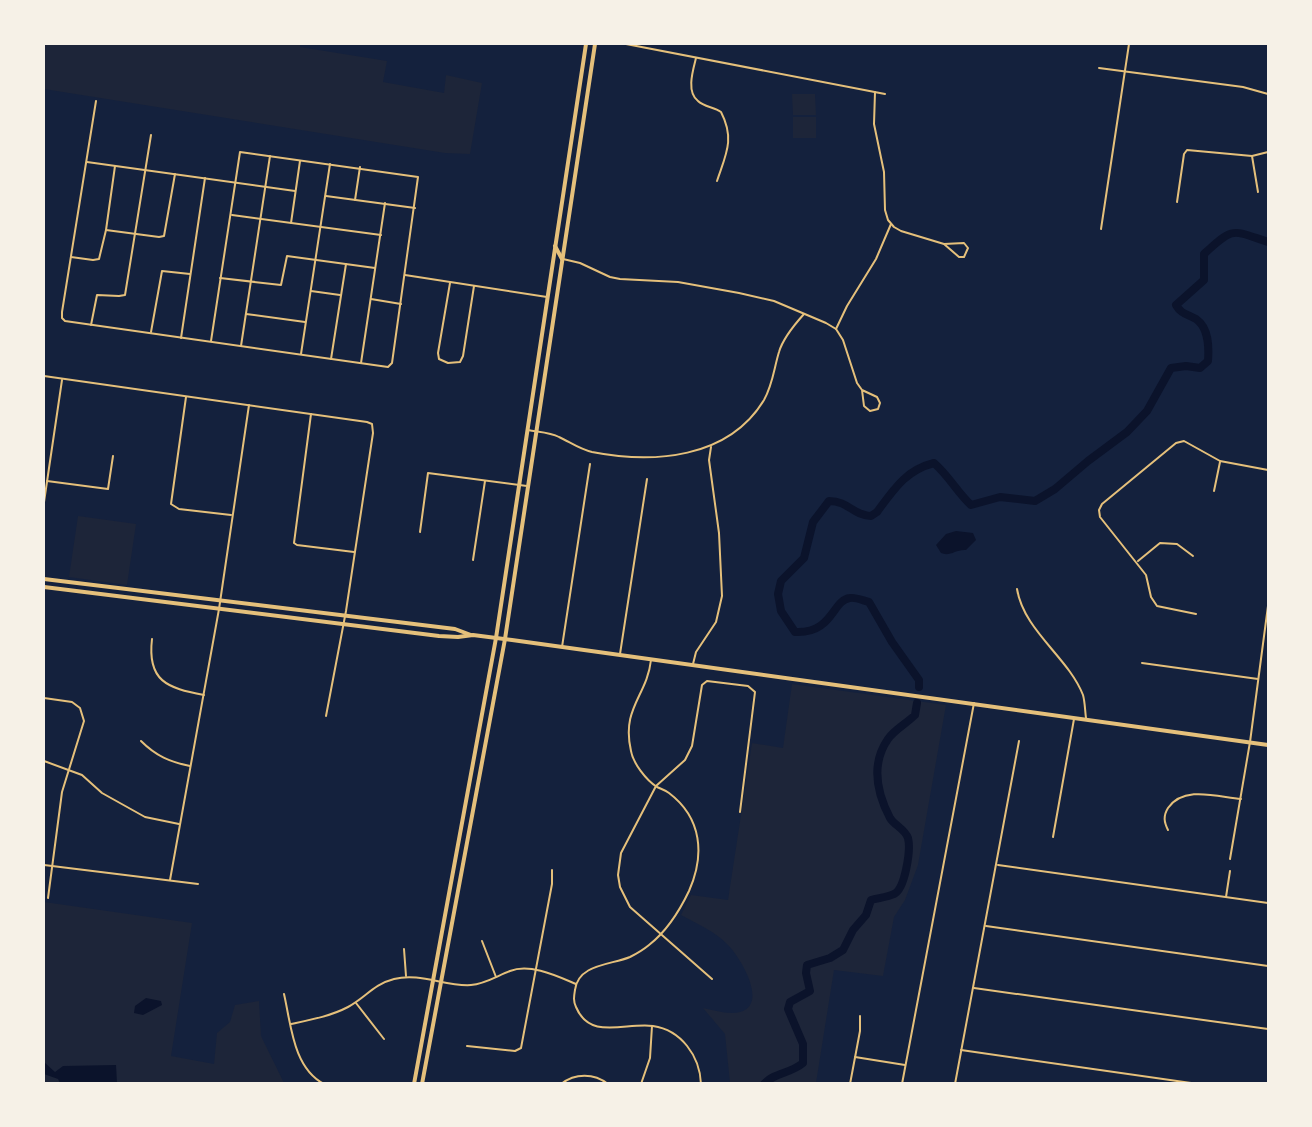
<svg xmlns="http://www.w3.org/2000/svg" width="1312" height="1127" font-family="'Asap Condensed',sans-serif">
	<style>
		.green { fill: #1d2539 }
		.water { fill: #0b132b }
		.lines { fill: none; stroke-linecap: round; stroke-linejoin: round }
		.river { stroke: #0b132b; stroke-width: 8 }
		.minor { stroke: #e5c07b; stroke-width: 2 }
		.primary { stroke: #e5c07b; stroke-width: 4 }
	</style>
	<rect width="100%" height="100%" fill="#14213d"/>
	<g class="green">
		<path d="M44 44H300V47L387 61 383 82 444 93 446 75 482 83 470 154 445 153 44 89Z"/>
		<path d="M792 94H815L816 115H793Z"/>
		<rect x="793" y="117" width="23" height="21"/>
		<path d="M78 516 136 524 127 585 69 577Z"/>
		<path d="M792 684 946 705 918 865 905 900 894 917 883 976 834 970 816 1083H730L725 1034 703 1008C713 1010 729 1015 740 1012 769 1004 740 957 728 945 715 931 697 924 681 915L691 895 728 900 752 743 783 748Z"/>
		<path d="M44 902 192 923 171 1056 214 1064 217 1033 230 1022 235 1005 259 1001 261 1036 284 1083H44Z"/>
	</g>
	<g class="water">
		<path d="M956 531 973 533 976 540 966 550C956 549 950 557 941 553L936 545 946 534Z"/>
		<path d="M146 998 161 1001 162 1005 143 1015 134 1013 135 1006Z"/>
		<path d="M44 1062 55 1072 63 1066 116 1065 117 1083H60L58 1079 44 1074Z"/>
	</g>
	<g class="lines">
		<g class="river">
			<path d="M919 687V680L892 642 869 602C864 601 856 597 850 598 832 600 833 634 795 632L781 611 778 594 781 581 804 558 813 522 829 501C849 501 852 515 871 516L877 512C894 489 906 470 934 463 949 476 957 492 971 505L1000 497 1035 501 1055 489 1088 461 1127 432 1147 411 1171 368 1186 366 1200 368 1208 361C1209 347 1209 328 1196 319 1187 314 1181 314 1176 305L1204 280V254C1234 226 1232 230 1268 242"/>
			<path d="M764 1084C775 1072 790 1074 803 1063V1044L788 1009 790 1002 810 991 806 973 807 965 830 958 843 950 853 930 866 915 871 900C878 898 888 897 894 894 905 889 911 850 908 838 905 829 894 825 890 818 877 793 870 765 888 739 894 730 907 723 915 715L917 703"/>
		</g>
		<g class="minor">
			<path d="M626 44 885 94"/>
			<path d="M696 58C693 70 686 92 698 101 704 107 714 107 721 112 735 139 726 154 717 181"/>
			<path d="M1099 68 1243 87 1268 94"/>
			<path d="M875 92 874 124 884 172 885 210 888 220 894 227 901 231 944 244 964 243 968 248 964 257H959L944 244"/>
			<path d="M96 101 62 312V318L65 321 388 367 392 363 418 177 240 152 211 341"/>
			<path d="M1252 156 1258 192"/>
			<path d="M87 162 295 191"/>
			<path d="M326 196 415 208"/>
			<path d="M355 200 360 167"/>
			<path d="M1177 202 1184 154 1187 150 1252 156 1268 152"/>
			<path d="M232 215 381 235"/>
			<path d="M291 223 300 161"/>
			<path d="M1101 229 1129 44"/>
			<path d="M106 230 159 237 164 236 175 174"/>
			<path d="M71 257 93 260 99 259 106 230 115 166"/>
			<path d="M563 259 580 263 610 277 620 279 678 282 739 293 774 301 826 323 836 329 843 340 857 383 862 390 864 406 870 411 878 409 880 403 877 397 862 390"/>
			<path d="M405 275 547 297"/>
			<path d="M220 278 281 285 287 256 375 268"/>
			<path d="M450 283 438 353 439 359 448 363 460 362 463 356 474 286"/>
			<path d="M311 291 340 295"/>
			<path d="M371 299 401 304"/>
			<path d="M246 314 305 322"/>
			<path d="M91 325 97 295 119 296 125 295 151 135"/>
			<path d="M836 329 847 306 876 259 891 224"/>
			<path d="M151 332 162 271 190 274"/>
			<path d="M181 338 205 178"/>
			<path d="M241 346 270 156"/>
			<path d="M301 354 330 164"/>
			<path d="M331 359 346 264"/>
			<path d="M361 363 385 203"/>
			<path d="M44 376 367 422 372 424 373 433 346 611 326 716"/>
			<path d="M186 397 171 504 179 509 231 515"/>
			<path d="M311 414 294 543 297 545 354 552"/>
			<path d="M528 430C538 432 550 432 559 437 570 442 579 449 592 452 653 464 728 459 764 400 773 384 774 368 779 352 783 338 795 324 804 314"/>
			<path d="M47 481 108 489 113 456"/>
			<path d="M1214 491 1220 462"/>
			<path d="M44 502 62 380"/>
			<path d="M420 532 428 473 527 486"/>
			<path d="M473 560 485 481"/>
			<path d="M1138 561 1160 543 1177 544 1193 556"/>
			<path d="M1017 589C1024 631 1068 657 1083 695 1085 702 1085 711 1086 718"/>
			<path d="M1196 614 1157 606 1151 597 1146 575 1100 517 1099 510 1102 504 1176 443 1184 441 1220 461 1268 470"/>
			<path d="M152 639C147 681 167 688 204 695"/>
			<path d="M562 647 590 464"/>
			<path d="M620 654 647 479"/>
			<path d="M651 660C647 696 621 708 631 751 633 763 646 780 657 787 661 789 665 790 669 793 702 818 705 855 689 891 679 912 667 931 649 945 643 950 636 954 630 957 611 965 578 964 575 990 574 996 573 1001 576 1007 590 1041 626 1022 653 1026 681 1030 700 1056 701 1084"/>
			<path d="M1142 663 1258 679"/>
			<path d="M693 664 696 652 716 622 722 596 719 533 709 460 711 447"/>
			<path d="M44 698 72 702 80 708 84 721 62 792 48 898"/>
			<path d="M141 741C156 756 170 762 190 766"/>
			<path d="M44 761 82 775 102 793 145 817 179 824"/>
			<path d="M1168 830C1164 822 1163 816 1168 808 1184 785 1218 797 1241 799"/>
			<path d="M1053 837 1074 719"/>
			<path d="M1230 859 1250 742 1268 606"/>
			<path d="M44 865 198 884"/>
			<path d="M998 865 1268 903"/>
			<path d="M170 880 219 609 249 405"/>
			<path d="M1226 897 1230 871"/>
			<path d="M986 926 1268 966"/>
			<path d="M482 941 496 977"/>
			<path d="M404 949 406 976"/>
			<path d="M712 979 630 907 620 887 618 875 621 853 656 786 685 760 692 746 702 685 707 681 748 686 755 692 740 812"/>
			<path d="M974 988 1268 1029"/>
			<path d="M284 994C291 1024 293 1068 324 1084"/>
			<path d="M356 1003 384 1039"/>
			<path d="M291 1024C310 1020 331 1016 348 1007 365 998 374 984 394 979 420 972 446 987 471 985 485 984 497 976 510 971 530 963 557 976 576 984"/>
			<path d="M467 1046 515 1051 521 1048 552 884V870"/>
			<path d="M961 1050 1198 1084"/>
			<path d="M855 1057 905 1065"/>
			<path d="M561 1084C575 1073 594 1073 608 1084"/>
			<path d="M641 1084 650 1058 652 1026"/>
			<path d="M850 1084 860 1031V1016"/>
			<path d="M902 1084 974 703"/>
			<path d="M955 1084 1019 741"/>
		</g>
		<g class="primary">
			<path d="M555 246 562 259"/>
			<path d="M44 579 455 629 471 635"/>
			<path d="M44 587 439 636 458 637 473 635 512 640 1268 745"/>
			<path d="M414 1084 496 638 586 44"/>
			<path d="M422 1084 505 639 595 44"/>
		</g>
	</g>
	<rect width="1312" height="1127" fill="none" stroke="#f6f1e7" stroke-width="90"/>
</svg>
